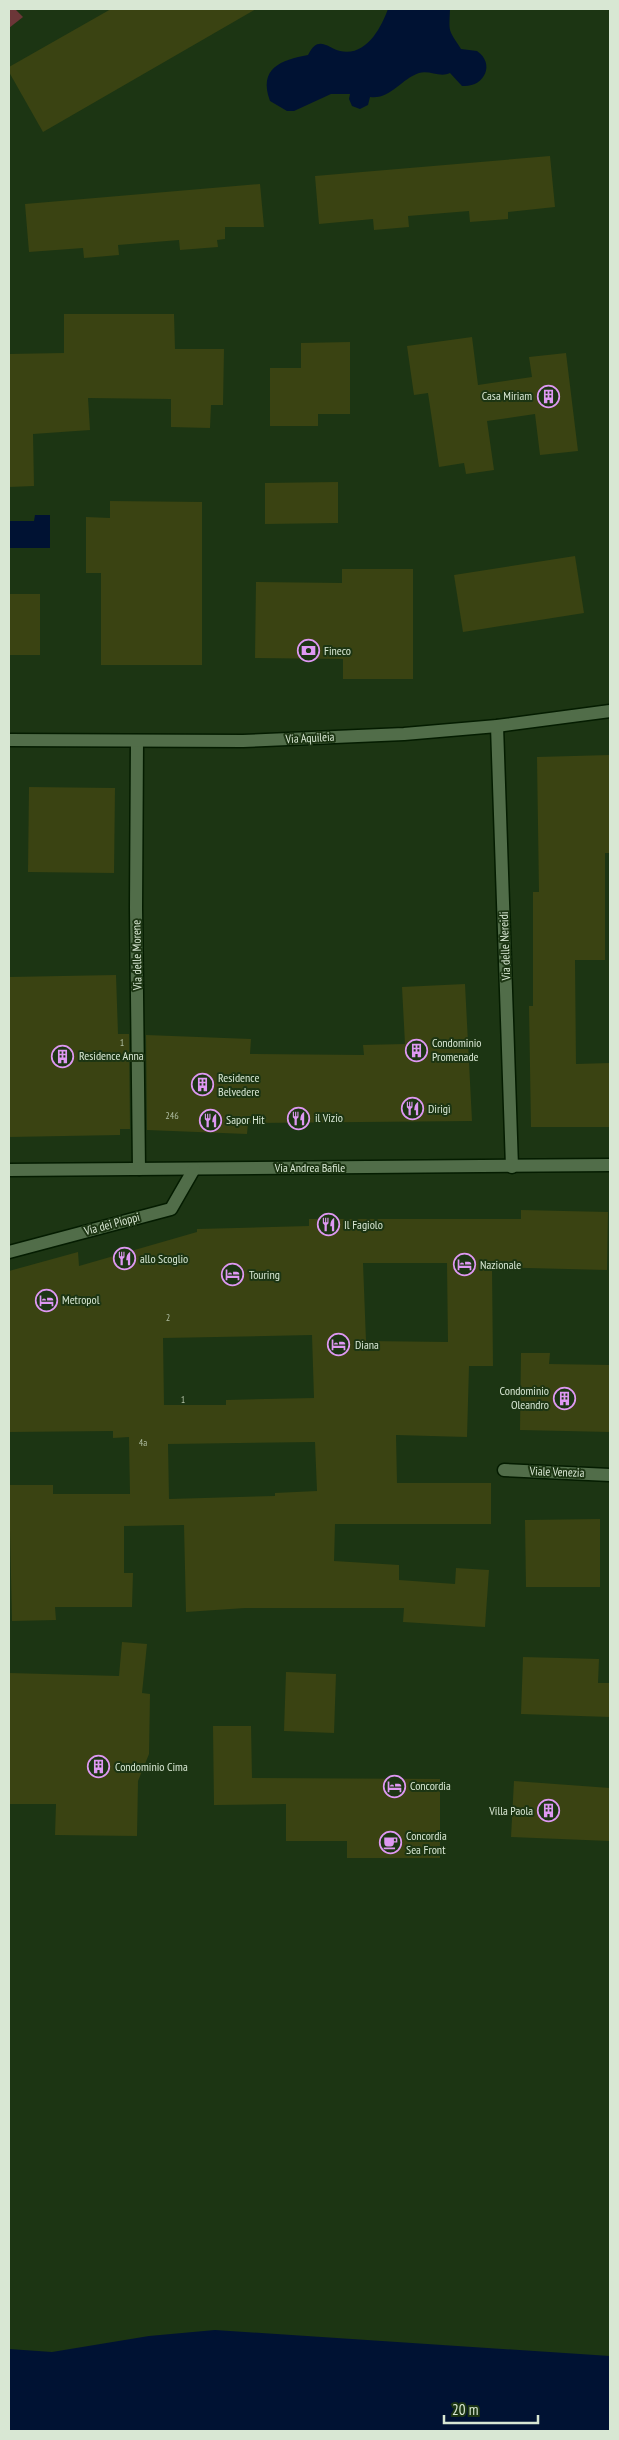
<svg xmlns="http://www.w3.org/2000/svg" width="619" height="2440" font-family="'PT Sans Narrow',sans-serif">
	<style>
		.green { fill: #6c3638 }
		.water { fill: #001233 }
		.building { fill: #3a4312; fill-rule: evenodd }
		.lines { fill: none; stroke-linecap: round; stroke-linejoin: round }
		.street-casing { stroke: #041c00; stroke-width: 15 }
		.secondary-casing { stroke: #041c00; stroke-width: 15 }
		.street { stroke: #516d49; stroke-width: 12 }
		.secondary { stroke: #516d49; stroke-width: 12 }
		.labels { text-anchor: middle; stroke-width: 4; stroke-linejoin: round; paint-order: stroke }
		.number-label { font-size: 10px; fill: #b0bea3 }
		.poi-label { font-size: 12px; fill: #d8e7d3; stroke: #1c3513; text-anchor: start }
		.street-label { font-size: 12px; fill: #d8e7d3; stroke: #1c3513 }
	</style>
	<rect width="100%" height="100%" fill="#1c3513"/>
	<path class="green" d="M9 9H15L23 17 9 28Z"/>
	<g class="water">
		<path d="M388 9H450C449 34 448 28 461 49L477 51C496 64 484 88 462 86L450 73C440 78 430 70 419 73 401 79 390 100 370 97L368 105 360 109 352 106 349 99 350 94H331L294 111H287L270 101C258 68 281 60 308 55 318 34 328 48 340 51 366 57 381 28 388 9Z"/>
		<path d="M35 515H50V548H9V521H34Z"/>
		<path d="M215 2330 610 2356V2431H9V2349L52 2352 149 2336Z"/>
	</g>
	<g class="building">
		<path d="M111 9H256L43 132 9 72V67Z"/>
		<path d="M550 156 555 207 508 212V219L470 222 469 211 408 216 409 227 374 230 373 219 319 224 315 176Z"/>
		<path d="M260 184 264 227H225V239L217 240 218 247 180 250 179 240 118 245 119 255 84 258 83 248 29 252 25 204Z"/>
		<path d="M64 314H174L175 349H224L223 405H211L210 428 171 427V399L88 398 90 430 33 434 34 486 9 487V354L64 353Z"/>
		<path d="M472 337 478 385 532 377 529 357 566 353 578 451 540 455 535 414 487 421 494 470 466 474 464 463 439 467 428 393 414 395 407 346Z"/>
		<path d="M350 342V414H318V426H270V368H301V343Z"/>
		<path d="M338 482V523L265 524V483Z"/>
		<path d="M110 501 202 502V665H101V573H86V517L110 518Z"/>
		<path d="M575 556 584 613 463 632 454 575Z"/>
		<path d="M342 569H413V679H343V659L255 658 256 582 342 583Z"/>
		<rect x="9" y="594" width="31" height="61"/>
		<path d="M610 755V853H605V960H575L576 1064 610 1063V1127H531L529 1006H533V892H539L537 757Z"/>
		<path d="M29 787 115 788 114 873 28 872Z"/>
		<path d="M116 975 118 1034H129L130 1129H120V1135L9 1137V977Z"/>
		<path d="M465 984 472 1121 248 1123 247 1134 147 1130 146 1035 251 1039 250 1054 364 1055 363 1045 405 1044 402 987Z"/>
		<path d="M521 1210 608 1212 607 1270 492 1267 493 1366H469L467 1437 396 1435 397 1483H491V1524H335L334 1561 399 1565V1580L455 1584 456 1568 489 1570 485 1627 403 1622 404 1608H245L186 1612 184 1525 124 1526V1573H133L132 1607H55L56 1620 12 1621 9 1485H53V1494H130L129 1437 113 1438V1431L9 1432V1271L78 1252 79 1266 197 1232V1229L309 1226V1219H521ZM363 1263H447L448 1342 366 1341ZM312 1335 314 1398 226 1400V1405H164L163 1338ZM315 1442 317 1491 275 1493V1496L169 1499 168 1444Z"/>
		<path d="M521 1353H550L549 1364 610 1365V1432L520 1430Z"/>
		<path d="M600 1519V1587H526L525 1520Z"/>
		<path d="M122 1642 147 1644 142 1693 150 1694 149 1754 138 1781 137 1836 55 1835 56 1804H9V1673L119 1676Z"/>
		<path d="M523 1657 599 1659 598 1683H610V1717L521 1714Z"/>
		<path d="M286 1672 336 1674 334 1733 284 1731Z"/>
		<path d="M213 1726H251L252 1778 440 1779V1858H347V1841H286V1804L214 1805Z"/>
		<path d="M514 1781 610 1788V1841L511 1837Z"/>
	</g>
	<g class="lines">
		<defs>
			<g id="street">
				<path d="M497 726 512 1167"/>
				<path d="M137 741 136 908 139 1169"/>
				<path d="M9 1170 610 1165"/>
				<path d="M9 1252 171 1209 194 1169"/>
				<path d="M504 1470 610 1475"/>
			</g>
			<path id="secondary" d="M9 740 243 741 404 734 497 726 610 711"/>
		</defs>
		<use href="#street" class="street-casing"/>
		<use href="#secondary" class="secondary-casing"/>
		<use href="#street" class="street"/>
		<use href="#secondary" class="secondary"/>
	</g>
	<defs>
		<symbol id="building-ring" viewBox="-11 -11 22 22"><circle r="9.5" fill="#1c3513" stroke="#de98f2" stroke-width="1.5"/><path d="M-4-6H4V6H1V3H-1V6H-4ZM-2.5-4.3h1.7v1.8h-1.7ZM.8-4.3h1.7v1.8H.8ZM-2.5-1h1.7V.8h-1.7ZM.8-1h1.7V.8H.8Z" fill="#de98f2"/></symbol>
		<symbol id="bank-ring" viewBox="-11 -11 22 22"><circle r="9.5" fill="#1c3513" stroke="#de98f2" stroke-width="1.5"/><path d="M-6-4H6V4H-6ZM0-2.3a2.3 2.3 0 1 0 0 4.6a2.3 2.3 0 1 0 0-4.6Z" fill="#de98f2"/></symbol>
		<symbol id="restaurant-ring" viewBox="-11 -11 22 22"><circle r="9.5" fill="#1c3513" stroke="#de98f2" stroke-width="1.5"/><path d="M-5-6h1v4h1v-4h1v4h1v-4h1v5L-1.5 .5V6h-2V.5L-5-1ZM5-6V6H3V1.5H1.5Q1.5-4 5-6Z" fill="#de98f2"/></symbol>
		<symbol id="hotel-ring" viewBox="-11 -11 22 22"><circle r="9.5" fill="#1c3513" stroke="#de98f2" stroke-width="1.5"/><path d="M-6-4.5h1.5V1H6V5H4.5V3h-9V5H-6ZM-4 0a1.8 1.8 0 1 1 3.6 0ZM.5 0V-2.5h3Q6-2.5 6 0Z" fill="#de98f2"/></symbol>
		<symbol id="cafe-ring" viewBox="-11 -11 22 22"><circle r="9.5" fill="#1c3513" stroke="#de98f2" stroke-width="1.5"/><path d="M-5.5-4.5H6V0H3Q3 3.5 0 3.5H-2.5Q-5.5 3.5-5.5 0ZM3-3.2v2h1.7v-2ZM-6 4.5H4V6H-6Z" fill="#de98f2"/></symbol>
	</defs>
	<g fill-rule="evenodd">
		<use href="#building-ring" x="536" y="384" width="25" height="25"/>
		<use href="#bank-ring" x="296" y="638" width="25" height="25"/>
		<use href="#building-ring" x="404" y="1038" width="25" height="25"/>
		<use href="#building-ring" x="50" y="1044" width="25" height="25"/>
		<use href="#building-ring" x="190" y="1072" width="25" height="25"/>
		<use href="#restaurant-ring" x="400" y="1096" width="25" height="25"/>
		<use href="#restaurant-ring" x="286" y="1106" width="25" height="25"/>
		<use href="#restaurant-ring" x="198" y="1108" width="25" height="25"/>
		<use href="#restaurant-ring" x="316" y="1212" width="25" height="25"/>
		<use href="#restaurant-ring" x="112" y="1246" width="25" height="25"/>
		<use href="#hotel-ring" x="452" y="1252" width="25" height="25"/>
		<use href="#hotel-ring" x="220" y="1262" width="25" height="25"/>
		<use href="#hotel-ring" x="34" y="1288" width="25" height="25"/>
		<use href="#hotel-ring" x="326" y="1332" width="25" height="25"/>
		<use href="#building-ring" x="552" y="1386" width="25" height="25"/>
		<use href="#building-ring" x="86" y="1754" width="25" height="25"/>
		<use href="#hotel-ring" x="382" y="1774" width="25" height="25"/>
		<use href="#building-ring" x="536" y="1798" width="25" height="25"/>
		<use href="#cafe-ring" x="378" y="1830" width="25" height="25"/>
	</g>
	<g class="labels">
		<g class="number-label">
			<text x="122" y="1046">1</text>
			<text x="172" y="1119">246</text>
			<text x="168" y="1321">2</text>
			<text x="183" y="1403">1</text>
			<text x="143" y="1446">4a</text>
		</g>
		<g class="poi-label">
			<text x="532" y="400" text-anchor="end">Casa Miriam</text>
			<text x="324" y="655">Fineco</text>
			<text x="432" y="1047">Condominio<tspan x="432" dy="14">Promenade</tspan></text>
			<text x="79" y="1060">Residence Anna</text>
			<text x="218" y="1082">Residence<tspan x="218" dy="14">Belvedere</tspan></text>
			<text x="428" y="1113">Dirigì</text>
			<text x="315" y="1122">il Vizio</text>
			<text x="226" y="1124">Sapor Hit</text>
			<text x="344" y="1229">Il Fagiolo</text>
			<text x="140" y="1263">allo Scoglio</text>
			<text x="480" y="1269">Nazionale</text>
			<text x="249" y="1279">Touring</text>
			<text x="62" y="1304">Metropol</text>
			<text x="355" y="1349">Diana</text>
			<text x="549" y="1395" text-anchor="end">Condominio<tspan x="549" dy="14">Oleandro</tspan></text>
			<text x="115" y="1771">Condominio Cima</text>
			<text x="410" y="1790">Concordia</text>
			<text x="533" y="1815" text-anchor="end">Villa Paola</text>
			<text x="406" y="1840">Concordia<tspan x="406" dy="14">Sea Front</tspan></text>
		</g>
		<g class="street-label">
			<text transform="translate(310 738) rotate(-3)" y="4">Via Aquileia</text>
			<text transform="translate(505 946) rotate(-92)" y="4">Via delle Nereidi</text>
			<text transform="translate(137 955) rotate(-91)" y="4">Via delle Morene</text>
			<text x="310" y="1172">Via Andrea Bafile</text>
			<text transform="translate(112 1224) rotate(-15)" y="4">Via dei Pioppi</text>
			<text transform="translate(557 1472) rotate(2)" y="4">Viale Venezia</text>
		</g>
	</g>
	<rect width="619" height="2440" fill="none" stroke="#d8e7d3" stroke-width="20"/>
	<path d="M444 2415v8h94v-8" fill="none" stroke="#d8e7d3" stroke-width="2.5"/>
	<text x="452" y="2415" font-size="15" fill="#d8e7d3" stroke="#1c3513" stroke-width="4" paint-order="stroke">20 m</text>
</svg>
